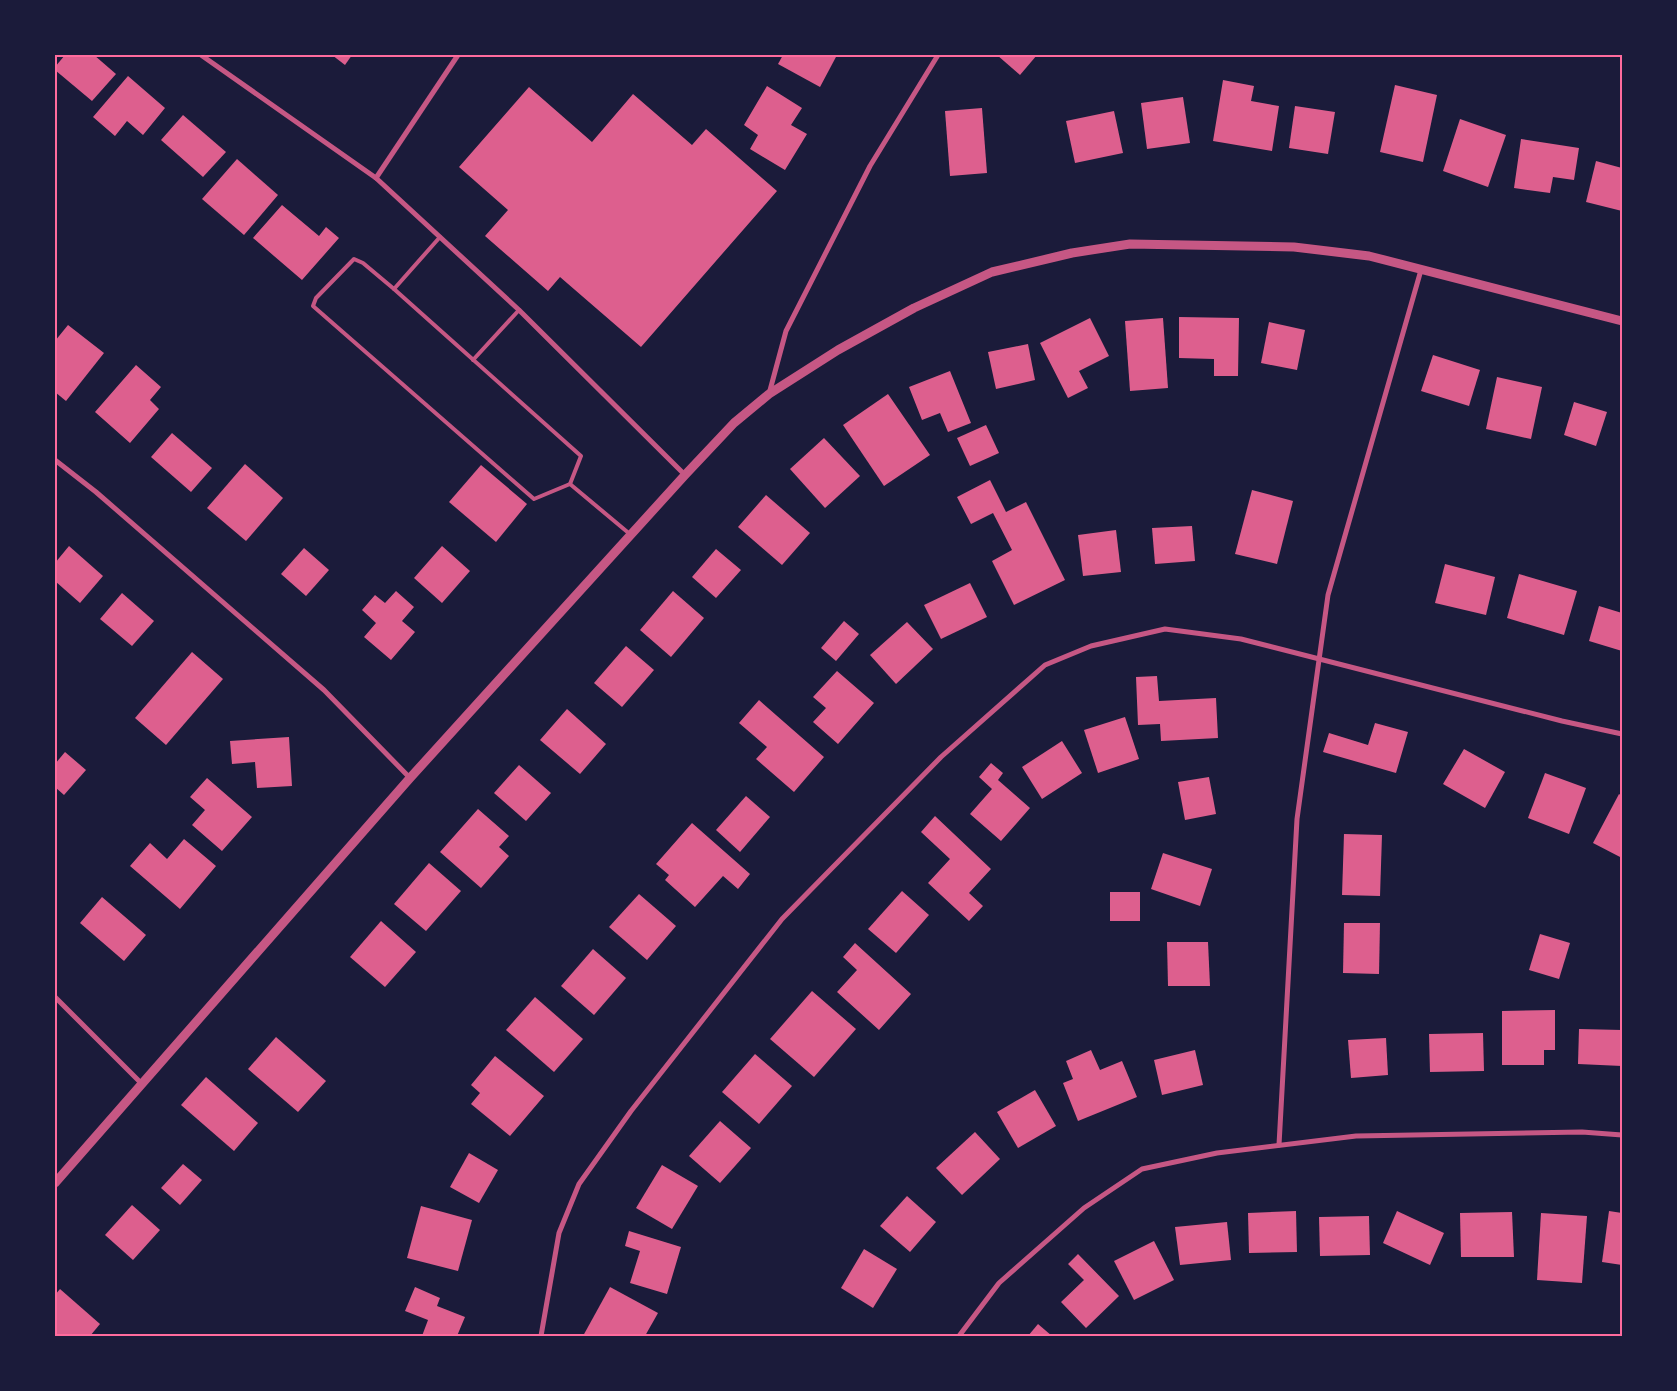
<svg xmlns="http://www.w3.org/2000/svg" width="1677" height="1391" font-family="'Exo 2',sans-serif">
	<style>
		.building { fill: #dd5f8e }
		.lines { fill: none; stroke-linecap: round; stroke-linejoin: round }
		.service { stroke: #c65784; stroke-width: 4 }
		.minor { stroke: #c65784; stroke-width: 5 }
		.tertiary { stroke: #c65784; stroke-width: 9 }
		.neatline { fill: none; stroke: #ff6b9d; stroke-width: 2 }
	</style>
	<rect width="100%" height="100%" fill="#1b1b3a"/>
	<g class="building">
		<path d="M65 55H94L116 74 92 101 55 70V67Z"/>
		<path d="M332 55H352L345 65Z"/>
		<path d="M783 55H837L820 87 778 64Z"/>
		<path d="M997 55H1037L1020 75Z"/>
		<path d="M128 76 165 108 143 135 127 121 115 136 93 117Z"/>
		<path d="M1223 80 1254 86 1251 101 1279 106 1272 151 1213 141Z"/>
		<path d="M1395 85 1437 95 1423 162 1380 152Z"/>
		<path d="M767 86 802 108 791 125 807 134 785 170 750 149 758 135 744 125Z"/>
		<path d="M529 87 592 142 633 94 692 145 706 129 777 191 641 347 560 277 548 291 485 236 508 210 459 167Z"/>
		<path d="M1183 97 1190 143 1147 149 1141 103Z"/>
		<path d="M1295 106 1335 112 1328 154 1289 148Z"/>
		<path d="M982 108 987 173 950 176 945 111Z"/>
		<path d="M1114 111 1123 153 1075 163 1066 121Z"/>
		<path d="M183 115 226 152 203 177 161 140Z"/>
		<path d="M1460 119 1506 135 1488 187 1443 171Z"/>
		<path d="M1521 139 1579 148 1574 180 1553 177 1550 193 1514 188Z"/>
		<path d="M237 159 278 195 244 235 202 199Z"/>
		<path d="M1596 161 1622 168V211L1586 202Z"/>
		<path d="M282 205 319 236 326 227 339 238 302 280 253 238Z"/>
		<path d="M1179 317 1239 318 1238 376H1214V359L1179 358Z"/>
		<path d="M1090 318 1109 356 1079 371 1088 388 1068 398 1040 343Z"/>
		<path d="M1163 318 1168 388 1130 391 1125 321Z"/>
		<path d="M1269 322 1305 330 1297 370 1261 363Z"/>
		<path d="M68 325 104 353 66 401 55 392V341Z"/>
		<path d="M1028 344 1035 380 996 389 988 352Z"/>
		<path d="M1433 355 1480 370 1469 406 1421 391Z"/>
		<path d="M136 365 161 387 150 400 159 409 130 443 95 412Z"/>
		<path d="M950 371 971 423 948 432 940 413 922 420 909 387Z"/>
		<path d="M1497 377 1542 387 1531 439 1486 429Z"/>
		<path d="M888 394 930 455 884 486 843 425Z"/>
		<path d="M1574 402 1607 412 1596 446 1564 435Z"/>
		<path d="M986 425 999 453 970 466 957 438Z"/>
		<path d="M172 433 212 468 191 492 151 457Z"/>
		<path d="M824 438 860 476 825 508 790 469Z"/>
		<path d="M245 464 283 498 246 541 207 508Z"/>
		<path d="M481 465 527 504 496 542 449 502Z"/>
		<path d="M990 480 1006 512 1026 502 1065 580 1014 605 992 561 1012 550 993 513 971 524 957 497Z"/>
		<path d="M1252 490 1293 501 1277 564 1235 554Z"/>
		<path d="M766 495 810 533 782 565 738 527Z"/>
		<path d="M1192 526 1195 561 1155 564 1152 528Z"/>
		<path d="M1116 530 1121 572 1083 576 1078 535Z"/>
		<path d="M69 546 103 576 80 603 55 581V563Z"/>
		<path d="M442 546 470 571 442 603 414 578Z"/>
		<path d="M304 548 329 570 306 596 281 574Z"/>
		<path d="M716 549 741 570 716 598 692 577Z"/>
		<path d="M1445 564 1495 577 1486 615 1435 603Z"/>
		<path d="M1519 574 1577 591 1564 635 1507 618Z"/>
		<path d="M970 583 987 617 941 639 924 605Z"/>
		<path d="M396 591 414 607 402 621 415 632 391 660 364 637 376 623 362 610 375 595 385 603Z"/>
		<path d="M673 591 704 618 671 657 640 630Z"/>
		<path d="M122 593 154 621 132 646 100 619Z"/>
		<path d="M1599 606 1622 613V651L1589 641Z"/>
		<path d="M844 621 859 634 836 661 821 648Z"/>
		<path d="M907 622 933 649 896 684 870 655Z"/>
		<path d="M626 646 654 670 622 707 594 683Z"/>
		<path d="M192 652 223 679 166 745 135 718Z"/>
		<path d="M837 671 874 703 838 744 813 722 826 708 813 697Z"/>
		<path d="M1157 676 1159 701 1216 698 1218 738 1161 741 1160 724 1138 725 1136 677Z"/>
		<path d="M759 700 824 757 794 792 756 759 767 747 739 723Z"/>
		<path d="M567 709 606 744 580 774 540 740Z"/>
		<path d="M1125 717 1139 759 1098 773 1084 730Z"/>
		<path d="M1375 723 1408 732 1396 773 1323 752 1329 733 1368 745Z"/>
		<path d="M289 737 292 786 257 788 255 762 232 764 230 741Z"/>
		<path d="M1062 741 1082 773 1042 799 1022 767Z"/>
		<path d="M1464 749 1505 772 1485 808 1443 784Z"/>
		<path d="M65 752 86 770 64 795 55 787V764Z"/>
		<path d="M991 763 1003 773 998 780 1030 808 1001 841 970 814 992 789 979 777Z"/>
		<path d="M519 765 551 793 526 821 494 793Z"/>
		<path d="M1545 773 1586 788 1569 834 1528 818Z"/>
		<path d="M1209 777 1216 814 1185 820 1178 782Z"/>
		<path d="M207 778 252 817 222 851 192 825 205 810 190 797Z"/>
		<path d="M1619 794 1622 796V858L1593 843Z"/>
		<path d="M746 796 770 817 740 852 716 830Z"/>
		<path d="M478 809 509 836 499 847 509 856 481 888 440 852Z"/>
		<path d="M935 816 991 869 969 893 983 906 969 921 928 883 950 859 921 832Z"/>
		<path d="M692 823 750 874 738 889 723 876 695 907 665 880 669 875 656 864Z"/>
		<path d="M1344 834 1382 835 1380 896 1342 895Z"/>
		<path d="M184 839 216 866 180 909 130 866 150 843 167 859Z"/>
		<path d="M1163 853 1212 869 1200 906 1151 889Z"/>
		<path d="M429 863 461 891 426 931 394 904Z"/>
		<path d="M902 891 929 915 896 953 868 929Z"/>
		<rect x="1110" y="892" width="30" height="29"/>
		<path d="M639 894 676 926 647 960 609 927Z"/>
		<path d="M102 897 146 935 124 961 80 923Z"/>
		<path d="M381 921 416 952 385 987 350 957Z"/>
		<path d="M1344 923H1380L1379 974 1343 973Z"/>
		<path d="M1540 934 1570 943 1559 979 1529 970Z"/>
		<path d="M1167 942H1208L1210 986H1168Z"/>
		<path d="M855 943 911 994 879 1030 837 992 857 970 843 957Z"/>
		<path d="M593 949 626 978 594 1015 561 986Z"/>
		<path d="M812 991 856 1029 814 1077 770 1039Z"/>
		<path d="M535 997 583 1039 554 1072 506 1030Z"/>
		<path d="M1555 1010V1050H1544V1065H1502V1011Z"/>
		<path d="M1579 1029 1622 1030V1066L1578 1064Z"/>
		<path d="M1483 1033 1484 1071 1430 1072 1429 1034Z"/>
		<path d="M276 1037 326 1081 298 1112 248 1069Z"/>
		<path d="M1386 1038 1388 1075 1351 1078 1348 1040Z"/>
		<path d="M1091 1050 1100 1070 1122 1061 1137 1097 1078 1121 1063 1083 1073 1079 1066 1061Z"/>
		<path d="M1195 1050 1203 1085 1162 1095 1154 1060Z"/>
		<path d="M755 1054 792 1086 759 1124 722 1092Z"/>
		<path d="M495 1056 544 1096 510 1136 471 1104 480 1093 471 1085Z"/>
		<path d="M206 1077 258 1123 234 1151 181 1105Z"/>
		<path d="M1035 1090 1056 1126 1018 1148 997 1112Z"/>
		<path d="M720 1121 751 1148 720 1183 689 1156Z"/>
		<path d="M975 1132 1000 1159 962 1195 936 1168Z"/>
		<path d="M469 1153 498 1170 479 1203 450 1187Z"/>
		<path d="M183 1164 202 1180 180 1205 161 1188Z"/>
		<path d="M662 1165 698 1186 672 1229 636 1208Z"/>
		<path d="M907 1196 936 1222 910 1252 880 1226Z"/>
		<path d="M132 1205 160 1230 133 1260 105 1235Z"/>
		<path d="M421 1206 472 1220 458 1271 407 1258Z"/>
		<path d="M1296 1211 1297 1252 1249 1253 1248 1213Z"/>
		<path d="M1397 1211 1444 1233 1430 1265 1383 1243Z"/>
		<path d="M1609 1211 1622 1213V1265L1602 1262Z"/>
		<path d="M1512 1212 1514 1257H1461L1460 1213Z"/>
		<path d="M1541 1213 1587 1216 1582 1283 1537 1280Z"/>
		<path d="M1369 1216 1370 1255 1320 1256 1319 1217Z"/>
		<path d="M1227 1222 1231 1260 1180 1265 1175 1227Z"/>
		<path d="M629 1231 681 1247 667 1294 630 1283 640 1251 625 1246Z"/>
		<path d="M1154 1241 1174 1280 1134 1300 1114 1261Z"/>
		<path d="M864 1249 897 1269 873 1308 841 1288Z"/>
		<path d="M1078 1254 1119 1296 1086 1328 1061 1302 1084 1280 1068 1264Z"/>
		<path d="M415 1287 440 1298 437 1306 465 1317 457 1336H422L428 1320 405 1311Z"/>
		<path d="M610 1287 658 1313 645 1336H583Z"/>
		<path d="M60 1289 100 1324 90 1336H55V1295Z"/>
		<path d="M1038 1324 1052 1336H1028Z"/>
	</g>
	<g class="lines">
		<g class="service">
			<path d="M354 259 363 263 394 289 581 456 570 484 534 499 313 306 316 298Z"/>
			<path d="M394 289 440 237"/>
			<path d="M473 360 519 310"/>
			<path d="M570 484 631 535"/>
		</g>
		<g class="minor">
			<path d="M201 55 376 178 519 310 685 475"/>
			<path d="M376 178 458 55"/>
			<path d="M769 394 786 331 870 166 938 55"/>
			<path d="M55 460 96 492 324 690 410 778"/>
			<path d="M55 997 142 1084"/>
			<path d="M1279 1145 1297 819 1328 595 1421 270"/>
			<path d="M541 1336 559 1233 579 1184 631 1111 782 919 941 757 1045 665 1091 646 1165 629 1241 639 1562 721 1622 734"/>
			<path d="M959 1336 999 1283 1084 1208 1142 1169 1217 1153 1356 1136 1582 1132 1622 1135"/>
		</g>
		<path class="tertiary" d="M55 1183 410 778 685 475 734 423 769 394 838 350 914 308 992 272 1072 253 1130 244 1294 247 1369 256 1622 321"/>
	</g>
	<rect width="1677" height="1391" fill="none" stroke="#1b1b3a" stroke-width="112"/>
	<rect x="56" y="56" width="1565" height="1279" class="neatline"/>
</svg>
